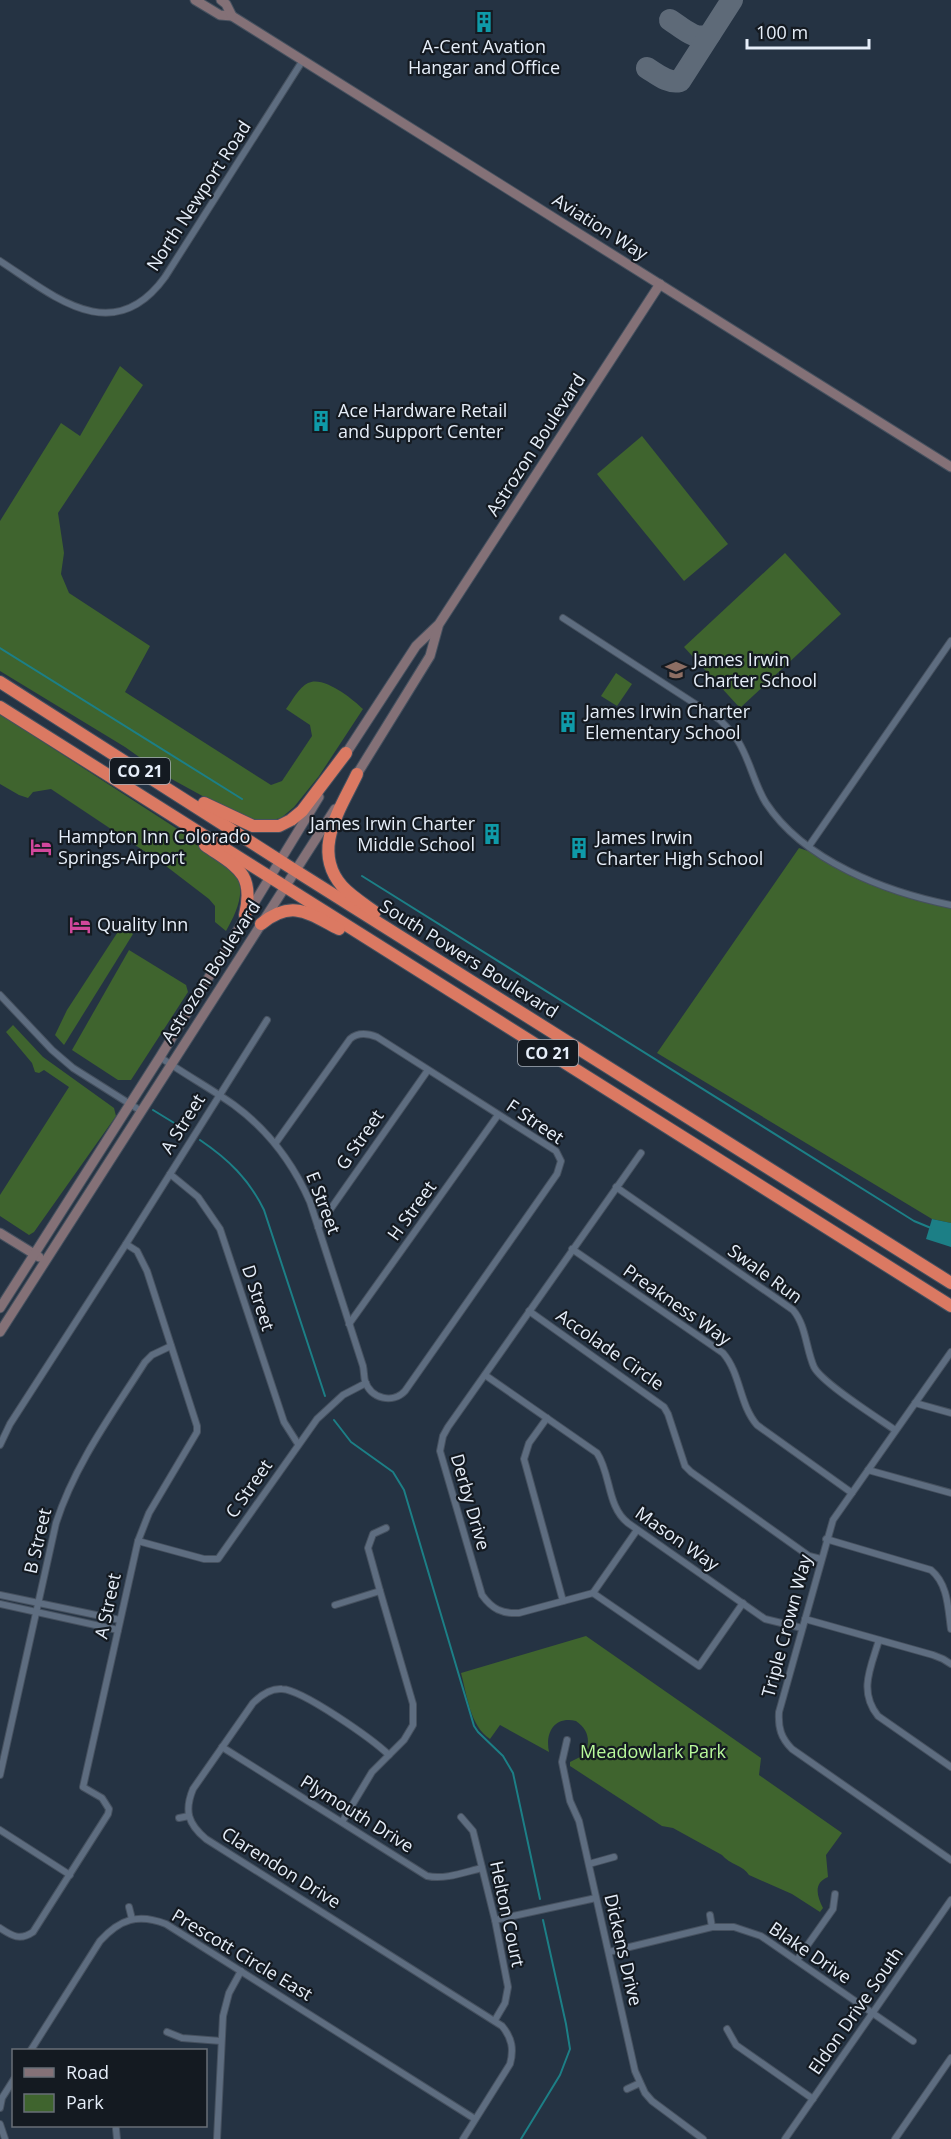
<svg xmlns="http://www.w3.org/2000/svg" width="951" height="2139" font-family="'Open Sans',sans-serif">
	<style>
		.green { fill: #3f642e }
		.water { fill: #1c7f86 }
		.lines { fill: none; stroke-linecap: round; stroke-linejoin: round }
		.stream { stroke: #1c7f86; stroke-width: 2 }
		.taxiway { stroke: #5e6a78; stroke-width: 22 }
		.street-casing { stroke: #46515f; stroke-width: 8 }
		.secondary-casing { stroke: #46515f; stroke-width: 11 }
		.highway-casing { stroke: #46515f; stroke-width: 14 }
		.street { stroke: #5e6d80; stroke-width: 6 }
		.secondary { stroke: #847177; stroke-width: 9 }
		.highway { stroke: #db7962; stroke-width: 12 }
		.labels { text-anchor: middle; stroke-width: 4.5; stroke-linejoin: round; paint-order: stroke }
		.shield { fill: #141a21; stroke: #a7aeb8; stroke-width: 1.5 }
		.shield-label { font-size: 16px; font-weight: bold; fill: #e6eef9 }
		.poi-label { font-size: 18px; fill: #e6eef9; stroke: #141a21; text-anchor: start }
		.street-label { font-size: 18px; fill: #e6eef9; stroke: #141a21 }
		.park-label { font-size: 18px; fill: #b8f89b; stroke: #141a21 }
	</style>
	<rect width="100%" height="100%" fill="#253343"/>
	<g class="green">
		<path d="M120 366 143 385 58 513 64 553 61 574 69 593 150 646 125 692 271 785 282 781 312 736 310 725 286 709C292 701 299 687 308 683 323 675 353 699 363 709L319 776 294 807 281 818 264 822 254 820 228 810 166 776 125 747 0 671V521L61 423 80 436Z"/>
		<path d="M642 436 728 544 684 581 597 474Z"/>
		<path d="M785 553 841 614 740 708 684 647Z"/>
		<path d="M616 673 632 684 617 706 601 696Z"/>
		<path d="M0 714 202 845C211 853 224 860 232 869 249 888 236 913 226 931L215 922V906L209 899 162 863 51 789 33 792 28 798 19 795 0 784Z"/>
		<path d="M799 848 826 857 865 878 951 905V1223L932 1219 657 1053Z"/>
		<path d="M121 927 133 934 64 1045 55 1035 67 1010Z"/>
		<path d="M129 950 186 985 188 992 131 1080H118L72 1050Z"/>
		<path d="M13 1025 43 1057 114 1108 116 1116 34 1232 29 1235 0 1216V1195L69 1087 44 1070 39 1073 35 1072 32 1063 6 1032Z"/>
		<path d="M586 1636 761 1758 759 1775 842 1833 826 1855 828 1877C813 1883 817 1896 823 1908L820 1912 792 1894 749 1875C744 1866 729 1864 722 1855L673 1828 662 1826 570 1766V1762L584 1755C591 1742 589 1730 576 1721 554 1716 545 1733 549 1752L500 1725 490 1739C470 1726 467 1695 461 1673Z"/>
	</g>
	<path class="water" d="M932 1219 951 1223V1247L926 1239Z"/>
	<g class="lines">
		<g class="stream">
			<path d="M0 648 242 799"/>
			<path d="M362 876 914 1221 931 1228"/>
			<path d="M153 1110 184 1129"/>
			<path d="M200 1140C228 1159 249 1179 264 1210L325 1396"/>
			<path d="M334 1420 351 1442 393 1472 404 1490 474 1726 478 1732 503 1756 513 1773 540 1899"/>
			<path d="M521 2139 560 2075 570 2049 566 2024 543 1920"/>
		</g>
		<g class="taxiway">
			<path d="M670 20C681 27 697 43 710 34"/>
			<path d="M647 68C657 74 668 84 680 81L732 0"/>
		</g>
		<defs>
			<g id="street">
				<path d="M0 261C54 296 113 349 165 277L303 60"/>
				<path d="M563 618 720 720C726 726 733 733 738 741 750 760 754 784 766 803 804 861 886 892 951 905"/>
				<path d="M809 846 951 641"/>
				<path d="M0 995 52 1050 73 1068 141 1111"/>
				<path d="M160 1057C184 1074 210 1088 234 1105 268 1130 293 1163 310 1202L363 1366C364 1371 364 1377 365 1381 371 1399 393 1404 405 1391L557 1174 561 1161 556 1151 377 1037C367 1033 358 1032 350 1039L275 1144"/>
				<path d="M641 1153 448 1427 443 1436 440 1451 482 1595C492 1609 502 1614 519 1613L593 1593 699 1666 743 1603"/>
				<path d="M170 1174 198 1197 220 1229 284 1422 298 1444"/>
				<path d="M616 1187 793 1310C806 1325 806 1349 814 1367 822 1383 878 1418 895 1430"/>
				<path d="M318 1227 428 1070"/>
				<path d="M572 1249 723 1353C741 1374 739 1404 757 1425L852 1493"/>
				<path d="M529 1311 664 1407 668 1414 685 1466 691 1472 809 1556 821 1559"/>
				<path d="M349 1324 498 1115"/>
				<path d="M951 1352 833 1520 779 1712C778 1728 781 1738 792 1749L951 1860"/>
				<path d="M485 1375 597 1453C611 1474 607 1507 628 1523L765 1619 802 1628"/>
				<path d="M915 1403 951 1413"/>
				<path d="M547 1418 529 1443 524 1459 563 1601"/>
				<path d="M0 1445 10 1424 126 1244 267 1020"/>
				<path d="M868 1470 951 1493"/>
				<path d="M826 1539 931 1570C948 1584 948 1608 951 1629"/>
				<path d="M138 1541 204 1559H218L317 1419 343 1395 366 1383"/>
				<path d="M593 1593 637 1530"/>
				<path d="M0 1595 120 1620"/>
				<path d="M0 1604 118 1630"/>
				<path d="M335 1605 380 1591 368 1548 373 1534 386 1528"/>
				<path d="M805 1619 933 1655 943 1659 951 1664"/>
				<path d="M879 1640C871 1667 858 1691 878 1716L951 1767"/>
				<path d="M567 1740 562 1762 570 1801 579 1821 635 2071 645 2093 652 2101 703 2139"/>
				<path d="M222 1747 427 1876C445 1880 465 1872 482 1868"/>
				<path d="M389 1755C372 1739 303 1690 282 1689 270 1688 261 1695 253 1703L193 1789C184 1811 188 1824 206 1839L502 2026C512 2038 514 2049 510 2064L463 2139"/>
				<path d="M0 1775 56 1523C75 1464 112 1414 145 1362L152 1355 171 1346"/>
				<path d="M461 1817 473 1831 495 1920 508 1987 505 2003 495 2020"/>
				<path d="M179 1818 189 1816"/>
				<path d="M342 1822 372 1772 404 1740 413 1725V1704L380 1591"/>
				<path d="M0 1830 70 1875"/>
				<path d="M589 1864 614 1857"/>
				<path d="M129 1907 132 1919"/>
				<path d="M710 1915 712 1927"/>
				<path d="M495 1920 596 1898"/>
				<path d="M0 1928C12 1936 20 1941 33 1932L108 1814 109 1809 102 1798 83 1787 138 1541 149 1513 197 1432V1426L147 1271 137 1251 126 1244"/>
				<path d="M609 1952 712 1927H734L761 1936 913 2041"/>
				<path d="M797 1960 833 1909 835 1894"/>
				<path d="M727 2029 736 2045 813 2099"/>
				<path d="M167 2032 182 2038 221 2041"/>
				<path d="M31 2050 100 1941C120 1919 138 1913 166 1924L475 2119"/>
				<path d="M627 2089 640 2083"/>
				<path d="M0 2108 2 2098 14 2079"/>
				<path d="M0 2124 5 2139"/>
				<path d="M116 2129 117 2139"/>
				<path d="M217 2139 223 2016 229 1993 241 1971"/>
				<path d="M785 2139 951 1900"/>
				<path d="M895 2139 951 2058"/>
			</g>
			<g id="secondary">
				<path d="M195 0 220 15 232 16 951 467"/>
				<path d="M221 0 226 4 232 16"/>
				<path d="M343 758 416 646 439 624 660 284"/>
				<path d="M354 779 430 656 438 627"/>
				<path d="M0 1233 39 1257"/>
				<path d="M0 1308 160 1057 319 797"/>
				<path d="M0 1332 335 809"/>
			</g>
			<g id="highway">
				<path d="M0 682 296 871 951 1283"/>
				<path d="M0 707 951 1306"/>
				<path d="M357 774C340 810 311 850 342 886 351 896 364 904 375 912"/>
				<path d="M204 803 253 826H279L291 820 302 811 346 753"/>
				<path d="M205 845C236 867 255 872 245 915"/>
				<path d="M261 924C292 899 308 913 339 929"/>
			</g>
		</defs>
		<use href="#street" class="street-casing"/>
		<use href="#secondary" class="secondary-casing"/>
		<use href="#highway" class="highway-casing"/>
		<use href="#street" class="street"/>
		<use href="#secondary" class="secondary"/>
		<use href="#highway" class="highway"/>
	</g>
	<defs>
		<symbol id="building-bare" viewBox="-9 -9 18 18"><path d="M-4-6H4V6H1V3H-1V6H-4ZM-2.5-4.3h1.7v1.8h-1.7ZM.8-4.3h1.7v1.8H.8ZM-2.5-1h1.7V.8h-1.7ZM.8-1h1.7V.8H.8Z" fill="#0f9aa8" stroke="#141a21" stroke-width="2.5" paint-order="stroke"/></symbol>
		<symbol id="school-bare" viewBox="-9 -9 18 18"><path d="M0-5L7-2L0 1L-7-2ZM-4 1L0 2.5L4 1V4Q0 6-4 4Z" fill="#8d6e63" stroke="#141a21" stroke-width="2.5" paint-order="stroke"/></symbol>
		<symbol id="hotel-bare" viewBox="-9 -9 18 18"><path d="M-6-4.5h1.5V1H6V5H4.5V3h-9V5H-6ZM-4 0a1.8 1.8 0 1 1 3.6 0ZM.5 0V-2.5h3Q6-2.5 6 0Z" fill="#d1479c" stroke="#141a21" stroke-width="2.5" paint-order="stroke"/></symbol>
	</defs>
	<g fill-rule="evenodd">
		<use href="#building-bare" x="469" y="7" width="30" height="30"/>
		<use href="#building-bare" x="306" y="406" width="30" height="30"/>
		<use href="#school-bare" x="661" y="655" width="30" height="30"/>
		<use href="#building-bare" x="553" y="707" width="30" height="30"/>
		<use href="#building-bare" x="477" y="819" width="30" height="30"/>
		<use href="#hotel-bare" x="26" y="832" width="30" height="30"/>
		<use href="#building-bare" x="564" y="833" width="30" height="30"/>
		<use href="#hotel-bare" x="65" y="910" width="30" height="30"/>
	</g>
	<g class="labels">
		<g class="shield">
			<rect x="110" y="758" width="60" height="26" rx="4.5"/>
			<rect x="518" y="1040" width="60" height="26" rx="4.5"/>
		</g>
		<g class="shield-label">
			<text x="140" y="777">CO 21</text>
			<text x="548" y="1059">CO 21</text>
		</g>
		<g class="poi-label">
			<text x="484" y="53" text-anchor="middle">A-Cent Avation<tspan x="484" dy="21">Hangar and Office</tspan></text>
			<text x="338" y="417">Ace Hardware Retail<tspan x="338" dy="21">and Support Center</tspan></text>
			<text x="693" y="666">James Irwin<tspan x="693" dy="21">Charter School</tspan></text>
			<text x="585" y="718">James Irwin Charter<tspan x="585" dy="21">Elementary School</tspan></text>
			<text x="475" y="830" text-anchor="end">James Irwin Charter<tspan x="475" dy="21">Middle School</tspan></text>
			<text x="58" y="843">Hampton Inn Colorado<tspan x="58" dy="21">Springs-Airport</tspan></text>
			<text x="596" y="844">James Irwin<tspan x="596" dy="21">Charter High School</tspan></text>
			<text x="97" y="931">Quality Inn</text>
		</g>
		<g class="street-label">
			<text transform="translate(199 196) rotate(-57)" y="6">North Newport Road</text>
			<text transform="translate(600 227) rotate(32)" y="6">Aviation Way</text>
			<text transform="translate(536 445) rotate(-57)" y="6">Astrozon Boulevard</text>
			<text transform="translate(469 959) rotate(32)" y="6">South Powers Boulevard</text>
			<text transform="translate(211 972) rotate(-57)" y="6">Astrozon Boulevard</text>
			<text transform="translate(535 1122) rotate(34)" y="6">F Street</text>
			<text transform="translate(183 1124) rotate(-58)" y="6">A Street</text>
			<text transform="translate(360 1140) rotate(-55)" y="6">G Street</text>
			<text transform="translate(323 1203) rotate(69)" y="6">E Street</text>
			<text transform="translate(412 1211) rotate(-54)" y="6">H Street</text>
			<text transform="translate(765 1274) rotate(36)" y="6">Swale Run</text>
			<text transform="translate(258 1298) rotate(72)" y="6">D Street</text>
			<text transform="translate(677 1305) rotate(35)" y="6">Preakness Way</text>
			<text transform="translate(610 1350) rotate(35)" y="6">Accolade Circle</text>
			<text transform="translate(249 1489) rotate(-55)" y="6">C Street</text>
			<text transform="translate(470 1502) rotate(74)" y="6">Derby Drive</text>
			<text transform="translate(677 1539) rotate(35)" y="6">Mason Way</text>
			<text transform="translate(38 1541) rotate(-77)" y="6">B Street</text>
			<text transform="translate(108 1606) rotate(-78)" y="6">A Street</text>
			<text transform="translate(787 1626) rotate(-75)" y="6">Triple Crown Way</text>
			<text transform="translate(357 1814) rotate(32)" y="6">Plymouth Drive</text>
			<text transform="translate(281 1868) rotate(32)" y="6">Clarendon Drive</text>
			<text transform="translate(507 1914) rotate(78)" y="6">Helton Court</text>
			<text transform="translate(623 1950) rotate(77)" y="6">Dickens Drive</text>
			<text transform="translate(810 1953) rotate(34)" y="6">Blake Drive</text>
			<text transform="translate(242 1955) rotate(31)" y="6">Prescott Circle East</text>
			<text transform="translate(856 2011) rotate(-55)" y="6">Eldon Drive South</text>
		</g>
		<g class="park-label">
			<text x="653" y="1758">Meadowlark Park</text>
		</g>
	</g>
	<rect x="12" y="2049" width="195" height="78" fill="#141a21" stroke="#686f77" stroke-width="1.5"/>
	<rect x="24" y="2068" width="30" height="9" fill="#847177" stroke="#686f77" stroke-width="1.5"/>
	<text x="66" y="2079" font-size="18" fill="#e6eef9">Road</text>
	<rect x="24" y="2094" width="30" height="18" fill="#3f642e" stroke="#686f77" stroke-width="1.5"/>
	<text x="66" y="2109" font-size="18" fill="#e6eef9">Park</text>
	<path d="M747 39v9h122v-9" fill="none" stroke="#e6eef9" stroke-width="3"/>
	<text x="756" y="39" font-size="18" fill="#e6eef9" stroke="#141a21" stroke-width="4.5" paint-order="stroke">100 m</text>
</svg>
